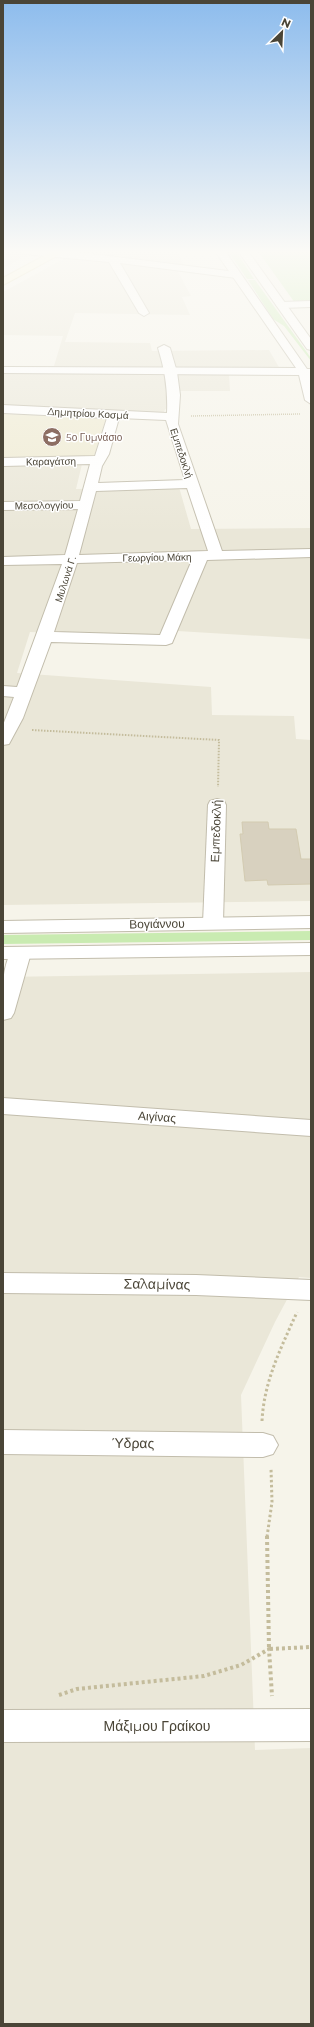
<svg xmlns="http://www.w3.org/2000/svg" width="314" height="2027" font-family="Montserrat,sans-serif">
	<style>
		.residential { fill: #eae7d8 }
		.education { fill: #efebd3 }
		.green { fill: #c9ebb1 }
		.building { fill: #d8d1bf; stroke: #d3cbb1 }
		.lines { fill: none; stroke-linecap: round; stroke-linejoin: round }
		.minor-casing { stroke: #c2bdac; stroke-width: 2 }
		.tertiary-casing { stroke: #c2bdac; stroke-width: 2 }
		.secondary-casing { stroke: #d8cf98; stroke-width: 2 }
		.path-far3 { stroke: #c4bc9c; stroke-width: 1.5; stroke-dasharray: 1 1; stroke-linecap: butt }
		.path-far2 { stroke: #c4bc9c; stroke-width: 2; stroke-dasharray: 1.5 1.5; stroke-linecap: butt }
		.path-far1 { stroke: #c4bc9c; stroke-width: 3; stroke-dasharray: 2.5 2.5; stroke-linecap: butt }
		.path { stroke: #c4bc9c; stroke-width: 4; stroke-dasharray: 3 3; stroke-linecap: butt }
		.minor { fill: #fff; fill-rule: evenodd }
		.tertiary { fill: #fff; fill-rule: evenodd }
		.secondary { fill: #fff9cb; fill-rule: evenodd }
		.labels { text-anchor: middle; stroke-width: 3; stroke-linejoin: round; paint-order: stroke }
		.far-street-label { font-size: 10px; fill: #4a4537; stroke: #fff }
		.far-education-label { font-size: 10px; fill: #785e54; stroke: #fff; text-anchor: start }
		.street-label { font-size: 12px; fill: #4a4537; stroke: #fff }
		.near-street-label { font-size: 14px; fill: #4a4537; stroke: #fff }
	</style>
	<rect width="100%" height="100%" fill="#f6f4ea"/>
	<g class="residential">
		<path d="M3 251H35L3 268Z"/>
		<path d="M78 251H177L184 265 174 264 191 296 182 297 190 315 75 313 65 342 150 343 152 351 269 350 280 369 54 366 63 336 3 335V292Z"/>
		<path d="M3 373 229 374 230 391H167V407L163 413 3 405Z"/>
		<path d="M82 464 76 489 179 487 191 529 311 528V639L161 630 158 637 30 632 17 673 211 687 212 715 294 716 296 739 311 740V901L3 905V466Z"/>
		<path d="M311 972V1278L299 1277 275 1322 241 1395 255 1750 311 1748V2024H3V977Z"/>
	</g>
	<path class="education" d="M3 414 106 418 94 456 3 457Z"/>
	<g class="green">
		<path d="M228 251H236L254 279H247Z"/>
		<path d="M258 251H311V302L295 303Z"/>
		<path d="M248 280H255L311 358V361L284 326 273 319Z"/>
		<path d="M311 931V940L3 944V935Z"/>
	</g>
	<path class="building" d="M242 822H268L269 829H296L301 859H311V884L268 885 267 880 245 881 240 834H243Z"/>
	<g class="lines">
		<defs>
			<g id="minor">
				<path d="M20 251H69L236 272 241 275 236 278 120 263 149 313 144 316 139 313 109 262 25 254Z"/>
				<path d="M311 301V307L281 308 276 305 281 302Z"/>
				<path d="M164 345 170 348 177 372 180 395 178 424 222 551 311 549V557L207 560 172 643 166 645 51 642 23 718 9 744 3 745V725L14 697 3 696V686L17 687 62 564 3 565V557L65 555 78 509 3 510V502L80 501 90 464 3 466V458L95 456 107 418 3 413V405L167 413C168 390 165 370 158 348ZM119 418 166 420 185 480 98 483 102 466 109 454ZM187 488 208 551 79 555 96 491ZM192 560 160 635 54 632 77 563Z"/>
				<path d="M217 799 224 801 226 805 223 923 220 927 213 929 206 927 203 923 208 805 210 801Z"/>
				<path d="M20 947 27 949 31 953 14 1013 11 1018 3 1020C3 997 0 968 13 949Z"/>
				<path d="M3 1098 311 1120V1136L3 1114Z"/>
				<path d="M3 1273 196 1275 311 1280V1300L196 1295 3 1293Z"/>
				<path d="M3 1430 263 1433 273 1436 278 1445 273 1454 263 1457 3 1454Z"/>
				<path d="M311 1709V1741L3 1742V1710Z"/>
			</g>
			<g id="tertiary">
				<path d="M215 251H225L307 369H311V404L305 400 299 375 3 373V367L296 368Z"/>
				<path d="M238 251H248L311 339V350L307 349Z"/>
				<path d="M311 916V928L3 933V921Z"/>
				<path d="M311 943V955L3 959V947Z"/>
			</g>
			<path id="secondary" d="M53 251H66L3 285V278Z"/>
		</defs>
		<use href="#minor" class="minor-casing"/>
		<use href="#tertiary" class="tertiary-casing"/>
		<use href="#secondary" class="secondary-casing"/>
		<path class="path-far3" d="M191 416 300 414"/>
		<path class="path-far2" d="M32 730 219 740 218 787"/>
		<g class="path-far1">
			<path d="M262 1421C264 1381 281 1348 297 1312"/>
			<path d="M267 1537 272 1502 271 1468"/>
		</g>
		<g class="path">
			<path d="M267 1536 269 1649 311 1647"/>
			<path d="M59 1695 77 1689 204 1676 241 1665 269 1649 272 1696"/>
		</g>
		<use href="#minor" class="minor"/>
		<use href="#tertiary" class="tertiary"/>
		<use href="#secondary" class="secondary"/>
	</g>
	<linearGradient id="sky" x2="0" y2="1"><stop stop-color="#8dbced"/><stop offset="0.47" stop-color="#fbfaf6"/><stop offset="1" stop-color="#fbfaf6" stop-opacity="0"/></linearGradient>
	<rect width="314" height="535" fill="url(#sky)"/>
	<defs>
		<symbol id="school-disc" viewBox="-11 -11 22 22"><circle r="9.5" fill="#8d6e63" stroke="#fff"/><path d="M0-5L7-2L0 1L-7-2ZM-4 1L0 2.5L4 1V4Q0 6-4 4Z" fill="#fff"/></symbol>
	</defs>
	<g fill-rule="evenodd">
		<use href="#school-disc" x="41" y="426" width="22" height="22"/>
	</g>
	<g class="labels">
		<g class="far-street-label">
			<text transform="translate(88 413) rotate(3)" y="4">Δημητρίου Κοσμά</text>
			<text transform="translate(182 453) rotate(72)" y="4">Εμπεδοκλή</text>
			<text transform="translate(51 461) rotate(-1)" y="4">Καραγάτση</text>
			<text transform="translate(44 505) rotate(-1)" y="4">Μεσολογγίου</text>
			<text transform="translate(157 557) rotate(-1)" y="4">Γεωργίου Μάκη</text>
			<text transform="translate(65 579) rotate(-72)" y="4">Μυλωνά Γ.</text>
		</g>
		<g class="far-education-label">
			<text x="66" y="441">5ο Γυμνάσιο</text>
		</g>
		<g class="street-label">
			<text transform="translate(216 831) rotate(-88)" y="4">Εμπεδοκλή</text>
			<text transform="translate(157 924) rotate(-1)" y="4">Βογιάννου</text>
			<text transform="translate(157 1117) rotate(4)" y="4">Αιγίνας</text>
		</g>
		<g class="near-street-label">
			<text transform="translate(157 1284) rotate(1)" y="5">Σαλαμίνας</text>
			<text transform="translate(133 1443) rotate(1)" y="5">Ύδρας</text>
			<text x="157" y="1731">Μάξιμου Γραίκου</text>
		</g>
	</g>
	<rect width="314" height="2027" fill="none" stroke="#4a4537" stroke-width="8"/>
	<g transform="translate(282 32) rotate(24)" stroke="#ffffff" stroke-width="3" paint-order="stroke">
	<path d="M0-3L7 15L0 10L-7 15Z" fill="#4a4537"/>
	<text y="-6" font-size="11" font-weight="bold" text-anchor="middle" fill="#4a4537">N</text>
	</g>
</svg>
